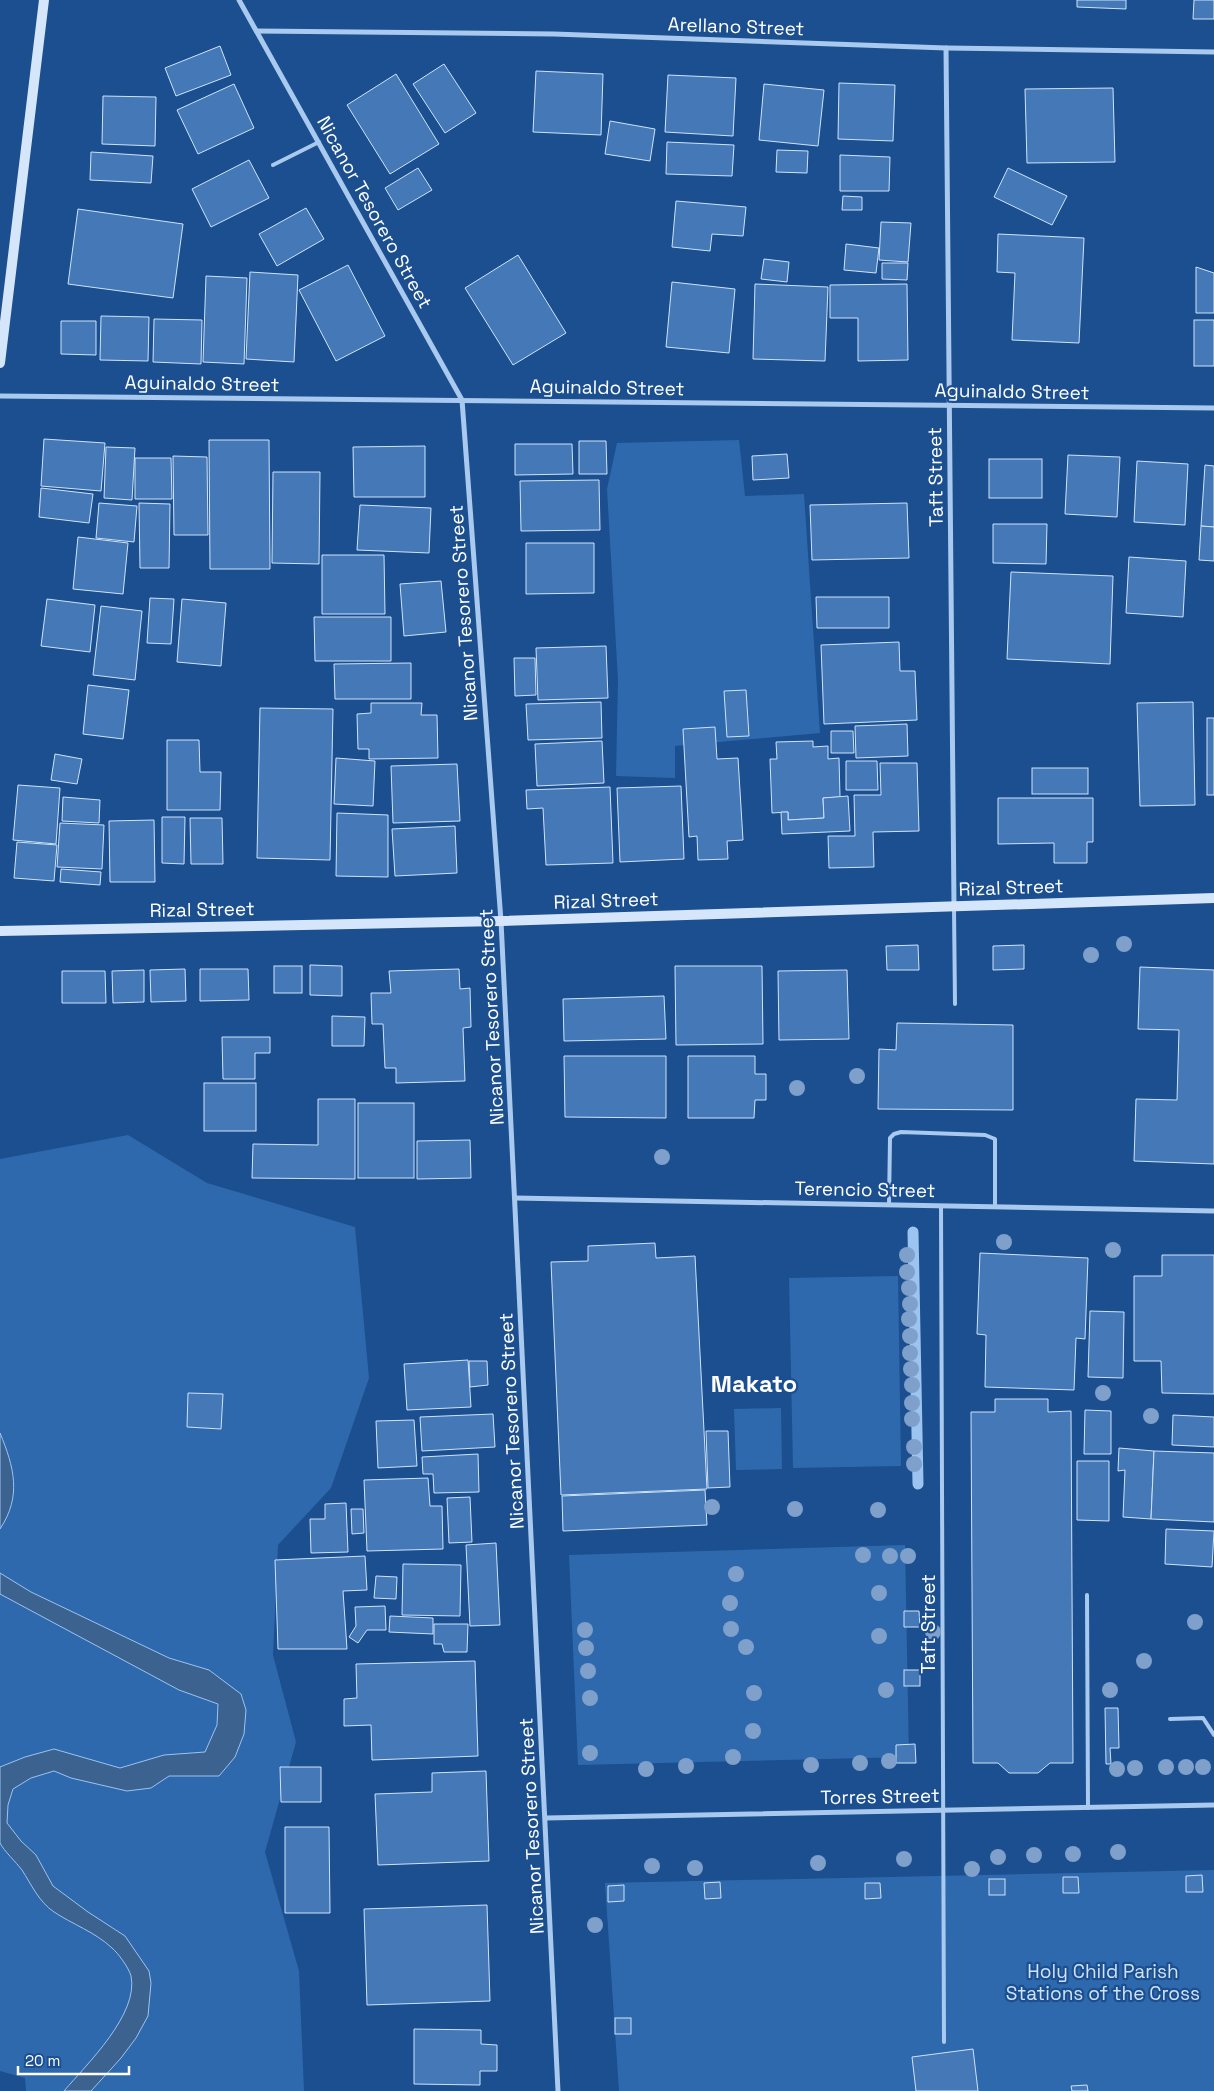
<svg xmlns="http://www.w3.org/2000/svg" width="1214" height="2091" font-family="'Space Grotesk',sans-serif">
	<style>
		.green { fill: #2e69ad }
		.water { fill: #3c6290; stroke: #9cc4f0 }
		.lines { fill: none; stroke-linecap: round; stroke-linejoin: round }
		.stream { stroke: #9cc4f0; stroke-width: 11 }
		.building { fill: #4478b7; stroke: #cfe3fa }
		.lane { stroke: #a9c9ee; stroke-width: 4 }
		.street { stroke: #a9c9ee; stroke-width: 5 }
		.secondary { stroke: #d6e6fa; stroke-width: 10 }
		.tree { fill: #7ea0ca }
		.labels { text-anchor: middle; stroke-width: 4.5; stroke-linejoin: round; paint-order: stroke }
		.street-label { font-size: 19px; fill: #fff; stroke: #1b4f8f }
		.park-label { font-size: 19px; fill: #cfe3fa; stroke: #1b4f8f }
		.district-label { font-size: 24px; font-weight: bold; fill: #fff; stroke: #1b4f8f }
	</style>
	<rect width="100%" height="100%" fill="#1b4f8f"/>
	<g class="green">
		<path d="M739 440 745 496 804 494 820 733 675 746V778L616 776 618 680 607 489 617 443Z"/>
		<path d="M128 1135 207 1183 355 1227 369 1378 331 1488 278 1545 273 1655 296 1742 265 1852 299 1971 304 2091H26L25 2078 0 2071V1159Z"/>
		<path d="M898 1276 901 1466 793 1468 789 1278Z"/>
		<path d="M781 1408 782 1469 736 1470 734 1409Z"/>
		<path d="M905 1545 909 1757 578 1765 569 1555Z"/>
		<path d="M1214 1870V2091H619L605 1883Z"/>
	</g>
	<g class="water">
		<path d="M0 1433C14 1467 22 1496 0 1529Z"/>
		<path d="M0 1573 31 1592 169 1658 209 1670 241 1694 246 1710 244 1734 235 1757 219 1776H169L151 1788 127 1791 71 1778 54 1771 31 1778 13 1789 8 1805 7 1823 21 1841 36 1855 53 1886 88 1912 125 1936 149 1971 151 1983 148 2016 136 2038 121 2058 91 2091H64C87 2064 139 2014 131 1976 129 1968 118 1953 112 1948 95 1932 72 1924 54 1912 39 1902 31 1884 22 1870 16 1862 4 1851 0 1843 0 1837 0 1779 0 1767L25 1757 54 1749 120 1768 164 1755 205 1752 217 1725 218 1704 179 1690 0 1594Z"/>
	</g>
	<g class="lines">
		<path class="stream" d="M913 1232 918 1484"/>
	</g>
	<g class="building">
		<path d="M1077 0H1126V9L1077 7Z"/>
		<path d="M1194 0H1214V19H1193Z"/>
		<path d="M220 46 231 75 176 96 165 68Z"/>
		<path d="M444 64 476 113 445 133 413 84Z"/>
		<path d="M536 71 603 74 601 135 533 132Z"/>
		<path d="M396 74 439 144 390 174 347 105Z"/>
		<path d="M668 75 736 78 733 136 665 132Z"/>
		<path d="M839 83 895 85 893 141 838 139Z"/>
		<path d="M234 84 254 128 198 154 177 110Z"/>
		<path d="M764 84 824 90 818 146 759 140Z"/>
		<path d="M1113 88 1115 162 1027 163 1025 89Z"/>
		<path d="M103 96 156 97 155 146 102 144Z"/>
		<path d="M610 121 655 129 650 161 605 154Z"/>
		<path d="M667 142 734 145 732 176 666 174Z"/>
		<path d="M777 150 808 151 807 173 776 172Z"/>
		<path d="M91 152 153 156 151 183 90 180Z"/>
		<path d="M840 155 890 157 889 191H840Z"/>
		<path d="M249 160 269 198 211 227 192 189Z"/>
		<path d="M418 168 432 190 398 210 385 188Z"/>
		<path d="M1008 168 1067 196 1052 225 994 197Z"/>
		<path d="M843 196 862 197V210H842Z"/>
		<path d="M676 201 746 207 743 236 712 234 710 251 672 247Z"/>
		<path d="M306 208 324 239 277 266 259 234Z"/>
		<path d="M78 209 183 224 173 298 68 284Z"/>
		<path d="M881 222 911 223 908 262 879 260Z"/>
		<path d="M998 234 1084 238 1079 343 1012 340 1015 273 997 272Z"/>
		<path d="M846 244 879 248 876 273 844 270Z"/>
		<path d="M518 255 566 333 513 365 465 288Z"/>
		<path d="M764 259 789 262 787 282 761 279Z"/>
		<path d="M882 263H908L907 280 882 279Z"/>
		<path d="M348 265 385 336 336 361 299 290Z"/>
		<path d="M1196 267 1214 273V313H1196Z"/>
		<path d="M250 272 298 275 294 362 246 359Z"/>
		<path d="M206 276 247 278 244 364 203 362Z"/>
		<path d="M672 282 735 289 729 353 666 347Z"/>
		<path d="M755 284 828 287 825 361 753 359Z"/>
		<path d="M907 284 908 360 858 361V318H830V285Z"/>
		<path d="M101 316 149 317 148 361 100 360Z"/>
		<path d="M154 319 202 320 201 364 153 362Z"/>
		<rect x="1194" y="320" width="20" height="46"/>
		<path d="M61 321H96V355L61 354Z"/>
		<path d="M44 439 105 443 101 491 41 486Z"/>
		<path d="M209 440H269L270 569H210Z"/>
		<path d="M579 441H606L607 474H579Z"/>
		<path d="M515 444H572L573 474 515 475Z"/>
		<path d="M425 446V497H354L353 447Z"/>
		<path d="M106 447 135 448 132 500 104 498Z"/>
		<path d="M787 454 789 478 753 480 752 456Z"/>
		<path d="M1068 455 1120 457 1117 517 1065 514Z"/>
		<path d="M173 456 207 457 208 535H174Z"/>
		<path d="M135 458H171L172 499H135Z"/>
		<rect x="989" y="459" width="53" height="39"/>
		<path d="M1137 461 1188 464 1185 525 1134 522Z"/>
		<path d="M1205 465 1214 466V527L1201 526Z"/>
		<path d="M273 472H320L319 564 272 563Z"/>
		<path d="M599 480 600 530 521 531 520 481Z"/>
		<path d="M41 488 93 494 89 523 39 517Z"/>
		<path d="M99 503 137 506 134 542 96 538Z"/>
		<path d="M139 503 170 504 169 568H140Z"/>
		<path d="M907 503 909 558 812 560 810 505Z"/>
		<path d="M360 505 431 508 429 553 357 550Z"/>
		<path d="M993 524H1047L1046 564 993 563Z"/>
		<path d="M1201 526 1214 527V561L1199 560Z"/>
		<path d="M78 537 128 543 123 594 73 589Z"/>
		<path d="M526 543H594V593L526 594Z"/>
		<path d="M322 555H384L385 614H322Z"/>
		<path d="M1129 557 1186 561 1183 617 1126 613Z"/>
		<path d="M1011 572 1113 576 1110 664 1007 659Z"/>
		<path d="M441 581 446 632 404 636 400 584Z"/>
		<path d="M816 597H889V628H817Z"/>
		<path d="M150 598 174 599 171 644 147 643Z"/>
		<path d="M47 599 95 605 90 652 41 646Z"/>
		<path d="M182 599 226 603 221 666 177 662Z"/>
		<path d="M101 606 142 611 135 680 93 675Z"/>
		<path d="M314 617H391V661H315Z"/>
		<path d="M899 642 900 671H915L917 720 824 724 821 645Z"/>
		<path d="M606 646 608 698 538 700 536 648Z"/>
		<path d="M514 658H535L536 695 515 696Z"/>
		<path d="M411 663V699H335L334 664Z"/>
		<path d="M88 685 129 690 123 739 83 734Z"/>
		<path d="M746 690 749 736 727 737 724 691Z"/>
		<path d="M601 702 602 738 528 740 526 704Z"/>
		<path d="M1193 702 1195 805 1140 806 1137 703Z"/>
		<path d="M371 703H422L421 715H437L438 758 369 759V749H358L357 714 371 713Z"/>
		<path d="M260 708 333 709 330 860 257 858Z"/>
		<rect x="1207" y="718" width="7" height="77"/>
		<path d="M907 724 908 756 856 758 855 726Z"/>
		<path d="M715 727 717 759 738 758 743 840 727 841 728 859 698 860 697 836 689 837 683 729Z"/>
		<path d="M831 731H853L854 753H831Z"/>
		<path d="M167 740H199L200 772H221L220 810H167Z"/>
		<path d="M602 741 604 783 537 786 535 744Z"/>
		<path d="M813 741V747L828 746V759L839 758 840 797 823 798 824 818 788 820V812L772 813 770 759H777L776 742Z"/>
		<path d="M55 754 82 759 77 784 51 780Z"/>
		<path d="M336 758 375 761 373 806 334 804Z"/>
		<path d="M846 761H877L878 790H846Z"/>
		<path d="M880 763H917L919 831 873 832 874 867 829 868 828 836H855L854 795H881Z"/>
		<path d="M457 764 460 821 393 823 391 766Z"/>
		<rect x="1032" y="768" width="56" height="26"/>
		<path d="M18 785 60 788 56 844 13 840Z"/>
		<path d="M681 786 684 859 620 862 617 788Z"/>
		<path d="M610 787 613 863 546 865 543 808 527 809 526 790Z"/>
		<path d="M848 796 850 831 782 834 781 812H788V820L824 818 823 798Z"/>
		<path d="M63 797 100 800 99 823 62 821Z"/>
		<path d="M998 798H1093V842H1087V863H1054V843L998 844Z"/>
		<path d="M337 813 388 815V877L336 876Z"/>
		<path d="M162 817H185L184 864 162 863Z"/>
		<path d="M190 818H222L223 864H191Z"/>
		<path d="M154 820 155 882H110L109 821Z"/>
		<path d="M60 823 104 825 102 869 57 867Z"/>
		<path d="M455 826 457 873 395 876 392 829Z"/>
		<path d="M17 842 57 845 54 881 14 878Z"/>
		<path d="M61 869 101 872 100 885 60 882Z"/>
		<path d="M918 945 919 970H887L886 946Z"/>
		<path d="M1024 945V969L993 970V946Z"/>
		<path d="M310 965 342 966V996L310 995Z"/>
		<rect x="274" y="966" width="28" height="27"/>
		<path d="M675 966H762L763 1044 676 1045Z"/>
		<path d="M1140 967 1214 970V1164L1134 1161 1136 1099 1177 1100 1179 1030 1138 1029Z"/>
		<path d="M185 969 186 1001 151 1002 150 970Z"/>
		<path d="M200 969H248L249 1000 200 1001Z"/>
		<path d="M459 969 460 989 470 988 471 1027 463 1028 465 1081 396 1083V1068H385L383 1024H372L371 993H391L389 971Z"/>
		<path d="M144 970V1002L113 1003 112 971Z"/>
		<path d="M847 970 849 1039 779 1040 778 971Z"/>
		<path d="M62 971H105L106 1003H62Z"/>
		<path d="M664 996 666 1039 564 1041 563 999Z"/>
		<path d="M332 1016 365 1017 364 1046H332Z"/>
		<path d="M897 1023 1013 1025V1110L878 1109 879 1049 896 1050Z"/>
		<path d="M222 1037H270V1053H255V1079H223Z"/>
		<path d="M564 1056H666V1118L565 1117Z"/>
		<path d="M688 1056H755V1074H766V1100H755L754 1118H688Z"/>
		<rect x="204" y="1083" width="52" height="48"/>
		<path d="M318 1099H355V1179L252 1178 253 1144 318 1145Z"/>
		<rect x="358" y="1103" width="56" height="75"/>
		<path d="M470 1140 471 1178 417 1179V1141Z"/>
		<path d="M655 1243 656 1258 695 1256 707 1489 561 1495 551 1262 588 1261V1246Z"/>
		<path d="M980 1253 1088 1258 1085 1339 1076 1338 1074 1390 985 1387 986 1335 977 1334Z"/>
		<path d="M1162 1255H1214V1394L1162 1393 1161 1361H1134V1276H1162Z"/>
		<path d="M1090 1311 1124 1312 1123 1378 1088 1377Z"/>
		<path d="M468 1360 471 1407 407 1410 404 1364Z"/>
		<path d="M469 1361H487L488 1385 470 1387Z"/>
		<path d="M188 1393 223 1394 221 1429 187 1427Z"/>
		<path d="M995 1399H1048V1412L1071 1411 1073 1763H1050L1038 1773H1009L998 1763H973L971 1412H995Z"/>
		<path d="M1085 1410 1111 1411V1454H1084Z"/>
		<path d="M493 1414 495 1447 422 1451 420 1417Z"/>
		<path d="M1173 1415 1214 1417V1447L1172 1445Z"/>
		<path d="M414 1420 417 1466 378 1468 376 1421Z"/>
		<path d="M706 1431H728L730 1487 708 1488Z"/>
		<path d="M1119 1448 1154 1451 1151 1519 1123 1517 1125 1470 1118 1471Z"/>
		<path d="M1154 1451 1214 1453V1522L1151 1519Z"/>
		<path d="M478 1454 479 1492 434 1493 433 1474H423L422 1457Z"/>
		<path d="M1077 1461H1109V1521L1077 1520Z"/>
		<path d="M428 1478 430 1506H442L443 1549 367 1551 364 1480Z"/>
		<path d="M705 1490 707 1525 563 1531 562 1496Z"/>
		<path d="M470 1497 472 1542 449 1543 447 1498Z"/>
		<path d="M346 1503 348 1552 311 1553 310 1519H325V1504Z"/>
		<path d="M351 1509H363L364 1533 352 1534Z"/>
		<path d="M1166 1529 1214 1531 1212 1567 1165 1564Z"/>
		<path d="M496 1543 500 1625 470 1626 466 1545Z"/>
		<path d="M365 1556 367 1590 343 1591 347 1649H278L275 1560Z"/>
		<path d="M403 1564 461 1565 460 1616 402 1615Z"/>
		<path d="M376 1576 397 1577 396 1599 374 1598Z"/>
		<path d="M385 1606 386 1630H367L358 1643 349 1637 356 1626 355 1607Z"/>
		<path d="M904 1611H919L920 1627H904Z"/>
		<path d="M390 1616 433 1618V1634L389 1632Z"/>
		<path d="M434 1624H468L467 1652H444L442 1644H434Z"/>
		<path d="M475 1661 478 1756 372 1760 371 1725 344 1726V1699L357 1698 356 1664Z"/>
		<rect x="904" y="1670" width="16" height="16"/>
		<path d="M1105 1708H1118L1119 1748H1110L1111 1764H1106Z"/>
		<path d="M915 1744 916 1763H896V1745Z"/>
		<path d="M280 1767H321V1802H281Z"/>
		<path d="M486 1771 489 1861 378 1865 375 1794 432 1792V1773Z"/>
		<path d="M285 1827H329L330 1913H285Z"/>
		<path d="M1202 1875 1203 1892H1186V1876Z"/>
		<path d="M1063 1877H1078L1079 1893H1063Z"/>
		<rect x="989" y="1879" width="16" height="16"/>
		<path d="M720 1882 721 1898 705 1899 704 1883Z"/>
		<path d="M865 1883H880L881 1898 865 1899Z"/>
		<path d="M624 1885V1901L608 1902V1886Z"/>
		<path d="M487 1905 490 2001 367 2005 364 1909Z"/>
		<rect x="615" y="2018" width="16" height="16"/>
		<path d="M414 2029 481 2030V2044L497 2045V2071H480V2085L414 2084Z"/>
		<path d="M973 2049 978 2091H916L912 2057Z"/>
		<path d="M1087 2085 1088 2091H1072L1071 2086Z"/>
	</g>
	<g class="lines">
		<g class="lane">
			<path d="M273 165 319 142"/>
			<path d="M954 908 955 1004"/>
			<path d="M889 1205 890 1138 894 1134 901 1132 985 1135 995 1139V1207"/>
			<path d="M941 1206 944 2042"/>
			<path d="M1087 1595 1088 1808"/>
			<path d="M1170 1719 1203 1718 1214 1735"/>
		</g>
		<g class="street">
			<path d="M239 0 462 400 501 921 558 2091"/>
			<path d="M257 31 554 34 946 48 1214 52"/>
			<path d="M946 48 954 906"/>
			<path d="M0 396 1214 408"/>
			<path d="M515 1198 1214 1211"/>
			<path d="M546 1818 1214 1805"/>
		</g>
		<g class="secondary">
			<path d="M0 363 44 0"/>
			<path d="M0 931 501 921 1214 898"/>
		</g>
	</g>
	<g class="tree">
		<circle cx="1124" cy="944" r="8"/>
		<circle cx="1091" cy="955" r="8"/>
		<circle cx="857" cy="1076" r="8"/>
		<circle cx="797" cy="1088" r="8"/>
		<circle cx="662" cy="1157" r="8"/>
		<circle cx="1004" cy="1242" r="8"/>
		<circle cx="1113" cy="1250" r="8"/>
		<circle cx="907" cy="1255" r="8"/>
		<circle cx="907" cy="1272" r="8"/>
		<circle cx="909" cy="1288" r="8"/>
		<circle cx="910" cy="1304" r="8"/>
		<circle cx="909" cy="1319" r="8"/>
		<circle cx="910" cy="1336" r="8"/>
		<circle cx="910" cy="1353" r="8"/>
		<circle cx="911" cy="1369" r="8"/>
		<circle cx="912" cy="1385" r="8"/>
		<circle cx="1103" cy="1393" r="8"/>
		<circle cx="912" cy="1403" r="8"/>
		<circle cx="1151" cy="1416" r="8"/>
		<circle cx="912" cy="1419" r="8"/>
		<circle cx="914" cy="1447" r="8"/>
		<circle cx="914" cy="1464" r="8"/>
		<circle cx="712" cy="1507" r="8"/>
		<circle cx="795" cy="1509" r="8"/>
		<circle cx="878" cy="1510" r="8"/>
		<circle cx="863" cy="1555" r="8"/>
		<circle cx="890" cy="1556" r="8"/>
		<circle cx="908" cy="1556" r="8"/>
		<circle cx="736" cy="1574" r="8"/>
		<circle cx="879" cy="1593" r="8"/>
		<circle cx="730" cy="1603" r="8"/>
		<circle cx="1195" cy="1622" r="8"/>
		<circle cx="731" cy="1629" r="8"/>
		<circle cx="585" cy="1630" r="8"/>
		<circle cx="933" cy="1632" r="8"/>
		<circle cx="879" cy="1636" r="8"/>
		<circle cx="746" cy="1647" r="8"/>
		<circle cx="586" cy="1648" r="8"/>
		<circle cx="1144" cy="1661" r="8"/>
		<circle cx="588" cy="1671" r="8"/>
		<circle cx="886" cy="1690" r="8"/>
		<circle cx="1110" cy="1690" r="8"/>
		<circle cx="754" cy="1693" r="8"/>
		<circle cx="590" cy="1698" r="8"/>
		<circle cx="753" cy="1731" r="8"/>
		<circle cx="590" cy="1753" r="8"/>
		<circle cx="733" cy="1757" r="8"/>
		<circle cx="889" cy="1761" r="8"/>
		<circle cx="860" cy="1763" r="8"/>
		<circle cx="811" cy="1765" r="8"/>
		<circle cx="686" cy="1766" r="8"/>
		<circle cx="1166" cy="1767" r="8"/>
		<circle cx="1186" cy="1767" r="8"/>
		<circle cx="1203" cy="1767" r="8"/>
		<circle cx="1135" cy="1768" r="8"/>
		<circle cx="646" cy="1769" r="8"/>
		<circle cx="1117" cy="1769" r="8"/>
		<circle cx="1118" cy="1852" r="8"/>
		<circle cx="1073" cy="1854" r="8"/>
		<circle cx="1034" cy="1855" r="8"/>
		<circle cx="998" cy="1857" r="8"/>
		<circle cx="904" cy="1859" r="8"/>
		<circle cx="818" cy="1863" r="8"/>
		<circle cx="652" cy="1866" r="8"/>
		<circle cx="695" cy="1868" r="8"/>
		<circle cx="972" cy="1869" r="8"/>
		<circle cx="595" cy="1925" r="8"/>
	</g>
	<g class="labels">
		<g class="street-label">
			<text transform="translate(736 26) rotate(2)" y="7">Arellano Street</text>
			<text transform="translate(375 212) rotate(61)" y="7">Nicanor Tesorero Street</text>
			<text transform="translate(202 383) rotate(1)" y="7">Aguinaldo Street</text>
			<text transform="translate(607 387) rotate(1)" y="7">Aguinaldo Street</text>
			<text transform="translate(1012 391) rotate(1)" y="7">Aguinaldo Street</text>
			<text transform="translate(935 477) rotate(-91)" y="7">Taft Street</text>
			<text transform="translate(463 613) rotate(-94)" y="7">Nicanor Tesorero Street</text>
			<text transform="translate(1011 887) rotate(-2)" y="7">Rizal Street</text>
			<text transform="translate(606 900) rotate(-2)" y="7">Rizal Street</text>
			<text transform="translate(202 909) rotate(-1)" y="7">Rizal Street</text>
			<text transform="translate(491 1017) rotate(-93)" y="7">Nicanor Tesorero Street</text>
			<text transform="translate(865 1189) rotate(1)" y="7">Terencio Street</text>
			<text transform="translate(511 1421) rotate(-93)" y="7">Nicanor Tesorero Street</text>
			<text transform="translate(928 1624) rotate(-90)" y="7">Taft Street</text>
			<text transform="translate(880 1796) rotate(-1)" y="7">Torres Street</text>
			<text transform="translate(531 1826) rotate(-93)" y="7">Nicanor Tesorero Street</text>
		</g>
		<g class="park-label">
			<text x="1103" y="1978">Holy Child Parish<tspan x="1103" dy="22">Stations of the Cross</tspan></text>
		</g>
		<g class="district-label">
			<text x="754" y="1392">Makato</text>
		</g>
	</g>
	<path d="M18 2066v8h111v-8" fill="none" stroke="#ffffff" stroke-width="2.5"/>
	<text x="25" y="2066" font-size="15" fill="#ffffff" stroke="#1b4f8f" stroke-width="4" paint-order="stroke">20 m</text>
</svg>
